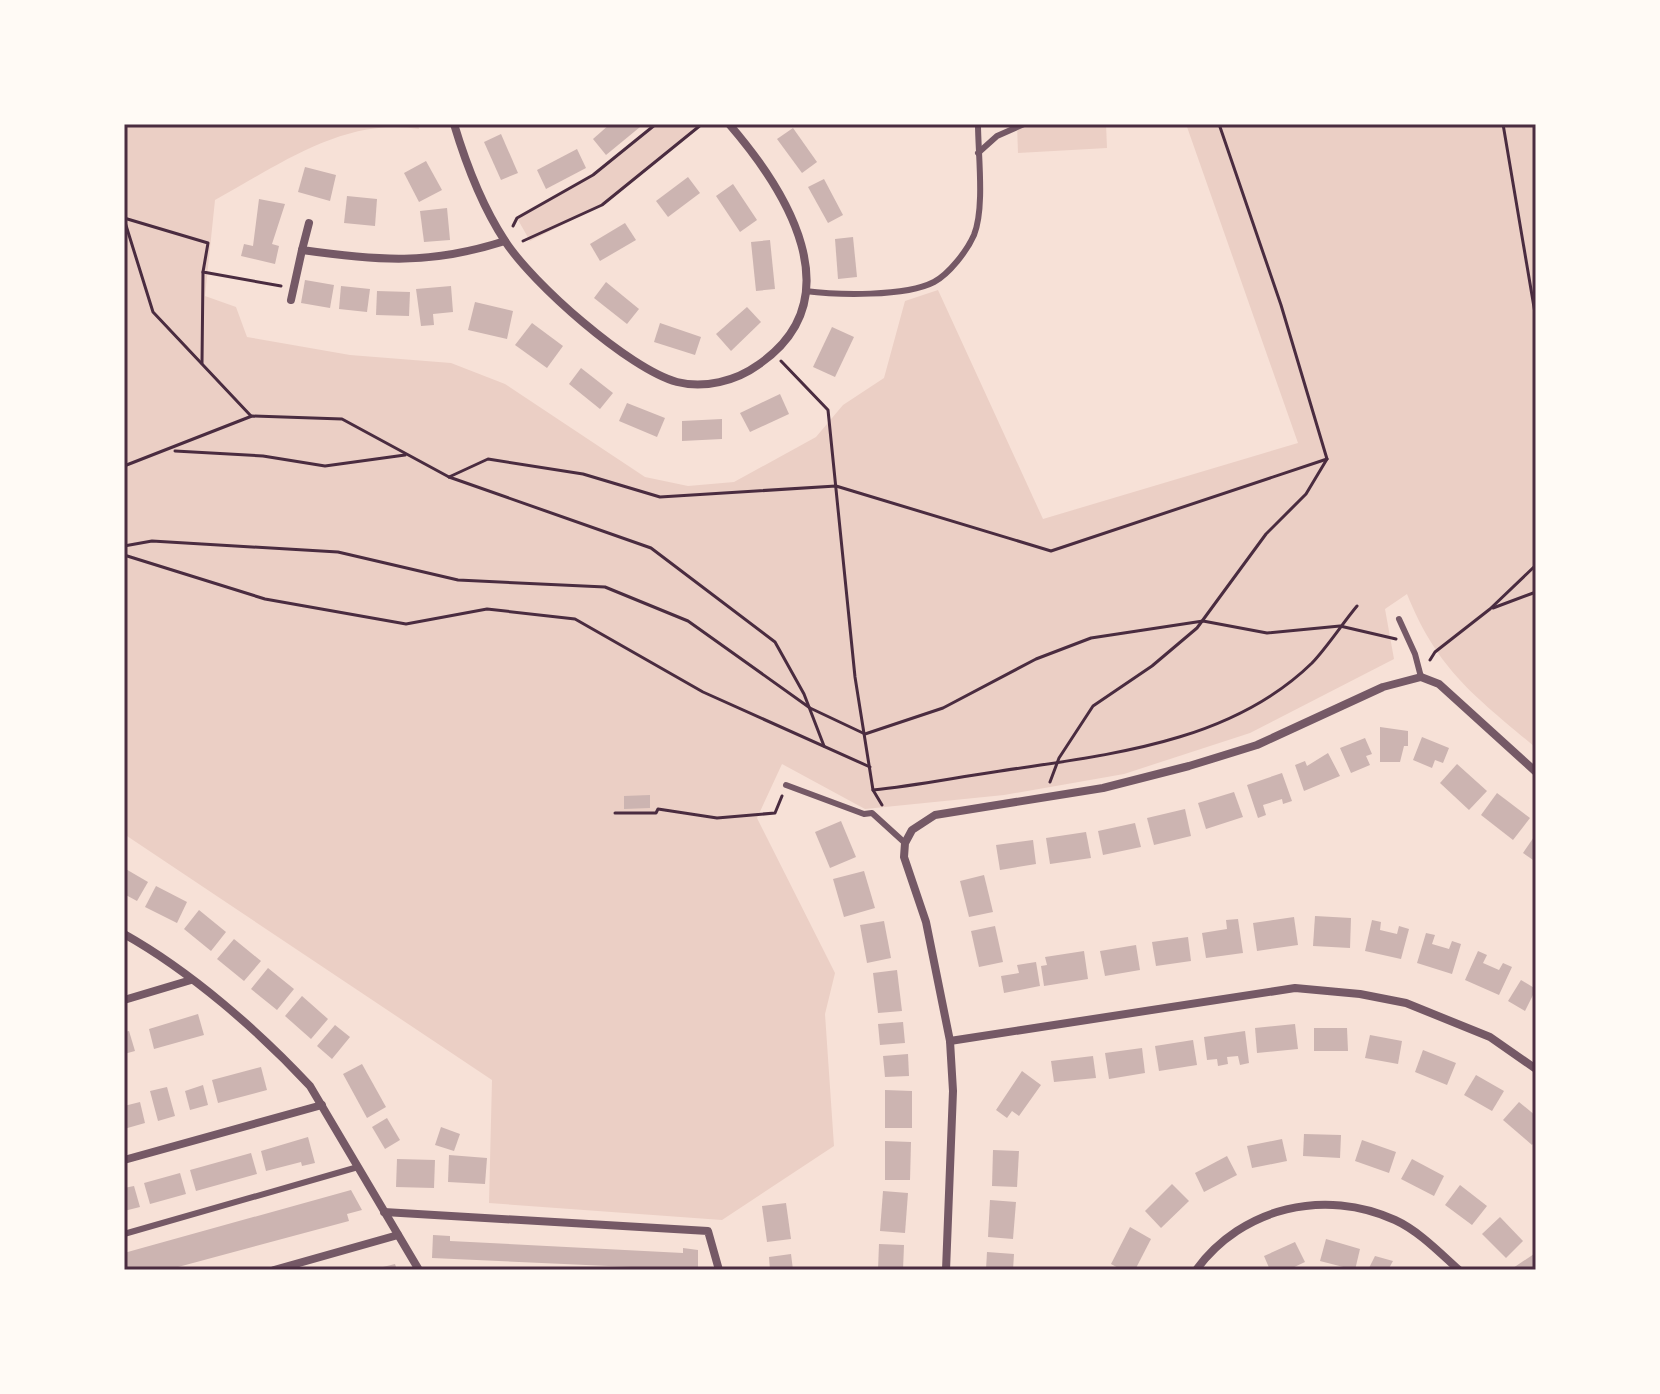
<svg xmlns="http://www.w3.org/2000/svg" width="1660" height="1394" font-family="'Times New Roman',serif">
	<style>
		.green { fill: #ebcfc5 }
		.building { fill: #ccb4b1 }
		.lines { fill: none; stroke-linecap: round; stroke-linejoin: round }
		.path { stroke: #4a2c40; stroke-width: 3 }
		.service { stroke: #755966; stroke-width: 6 }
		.minor { stroke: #755966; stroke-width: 8 }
		.neatline { fill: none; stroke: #4a2c40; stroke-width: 3 }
	</style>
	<rect width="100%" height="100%" fill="#f7e1d7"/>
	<g class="green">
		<path d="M124 124H418L419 129C345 116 277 166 215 200L205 296 236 307 247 337 350 355 451 363 505 384 645 477 688 486 734 482 816 437 843 405 884 378 905 301 938 290 1043 519 1298 443 1186 124H1536V748C1475 696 1438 671 1407 594L1385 609 1394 659 1250 733 1124 774 1004 795 865 809 782 764 757 818 835 973 825 1014 834 1146 722 1220 489 1203 492 1080 124 834Z"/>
		<path d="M656 124H702L602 205 530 241 517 218 593 175Z"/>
		<path d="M1017 124H1106L1107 148 1018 153Z"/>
	</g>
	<g class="building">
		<path d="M610 124 640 127 606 155 593 139Z"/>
		<path d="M793 128 817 162 802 173 777 139Z"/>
		<path d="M501 134 518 173 501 180 484 142Z"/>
		<path d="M577 149 586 168 546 189 537 170Z"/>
		<path d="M426 161 442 190 419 202 404 173Z"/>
		<path d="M305 167 336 175 330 201 298 192Z"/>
		<path d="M688 177 700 193 668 217 656 201Z"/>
		<path d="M824 179 843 215 828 223 808 187Z"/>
		<path d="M733 184 757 220 740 232 716 196Z"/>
		<path d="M347 196 377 199 375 226 344 223Z"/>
		<path d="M259 199 285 204 272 244 279 246 275 264 241 256 244 244 253 246Z"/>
		<path d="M447 208 450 240 424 242 420 211Z"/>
		<path d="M625 223 636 240 600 261 590 244Z"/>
		<path d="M853 237 857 277 838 279 835 239Z"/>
		<path d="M770 240 775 289 756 291 751 242Z"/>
		<path d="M305 280 334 285 330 308 301 303Z"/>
		<path d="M606 282 639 309 627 324 594 298Z"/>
		<path d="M341 286 370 289 367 312 339 309Z"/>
		<path d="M451 286 453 312 433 314 434 325 421 326 416 289Z"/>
		<path d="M377 291 410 292 409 316 376 315Z"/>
		<path d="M475 302 513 311 507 339 468 330Z"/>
		<path d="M747 307 761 322 731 351 716 334Z"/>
		<path d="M532 323 563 346 547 368 515 345Z"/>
		<path d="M660 323 701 337 695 355 654 342Z"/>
		<path d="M832 327 854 337 835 377 813 367Z"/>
		<path d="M581 368 613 393 600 409 569 384Z"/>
		<path d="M780 394 789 414 750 432 740 413Z"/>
		<path d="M627 403 665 418 657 437 619 421Z"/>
		<path d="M722 419V439L682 441V421Z"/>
		<path d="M1380 727 1408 731V746H1404L1400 762H1380Z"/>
		<path d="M1422 737 1449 748 1443 763 1435 760 1432 768 1413 760Z"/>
		<path d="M1365 738 1372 754 1366 756 1370 765 1351 773 1340 748Z"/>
		<path d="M1328 753 1340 776 1304 791 1295 765 1305 761 1307 766Z"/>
		<path d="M1457 764 1487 791 1469 810 1440 783Z"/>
		<path d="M1282 773 1292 801 1283 804 1282 799 1263 805 1266 815 1258 818 1247 785Z"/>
		<path d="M1234 792 1243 817 1206 829 1198 803Z"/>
		<path d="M1497 793 1530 818 1513 840 1481 815Z"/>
		<path d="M650 795V808L624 809V796Z"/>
		<path d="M1185 809 1191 836 1154 845 1147 818Z"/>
		<path d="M841 821 856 857 830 868 815 832Z"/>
		<path d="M1135 823 1141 847 1103 855 1098 831Z"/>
		<path d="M1086 832 1091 858 1050 864 1046 838Z"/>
		<path d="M1536 834V862L1523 853Z"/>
		<path d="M1033 840 1036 864 1000 870 996 845Z"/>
		<path d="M124 868 148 882 137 901 124 894Z"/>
		<path d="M864 871 875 908 844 917 833 879Z"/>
		<path d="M984 875 993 912 969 917 960 881Z"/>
		<path d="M156 886 187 902 177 923 145 907Z"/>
		<path d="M199 910 226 932 211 951 184 929Z"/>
		<path d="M1315 916 1351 918 1350 948 1313 946Z"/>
		<path d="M1294 917 1298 945 1257 951 1253 923Z"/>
		<path d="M1238 919 1243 953 1206 958 1202 933 1227 929 1226 920Z"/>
		<path d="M1372 920 1381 922 1380 930 1397 934 1399 926 1409 929 1401 959 1365 951Z"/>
		<path d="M884 921 891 958 867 963 860 925Z"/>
		<path d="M995 926 1003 962 979 967 971 931Z"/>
		<path d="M1426 933 1435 935 1432 944 1449 949 1452 941 1461 944 1452 974 1417 963Z"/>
		<path d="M1188 937 1191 961 1156 966 1152 942Z"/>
		<path d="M234 939 261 961 244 981 217 959Z"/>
		<path d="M1136 945 1140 970 1105 976 1100 951Z"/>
		<path d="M1084 951 1088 979 1044 986 1041 966 1047 965 1045 957Z"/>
		<path d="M1478 951 1487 955 1483 963 1499 970 1503 963 1512 967 1499 995 1465 980Z"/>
		<path d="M1036 962 1040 986 1004 993 1001 976 1019 973 1017 965Z"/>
		<path d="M268 968 294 989 277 1010 251 989Z"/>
		<path d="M897 970 902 1011 878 1013 873 973Z"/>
		<path d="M1521 980 1536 989 1525 1011 1508 1001Z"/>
		<path d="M302 996 328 1019 311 1039 285 1016Z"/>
		<path d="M198 1014 204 1035 154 1049 149 1029Z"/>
		<path d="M903 1022 905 1043 880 1045 878 1024Z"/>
		<path d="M1295 1024 1298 1049 1257 1053 1255 1028Z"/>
		<path d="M335 1025 350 1037 332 1059 317 1046Z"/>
		<path d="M1314 1028H1347L1348 1051H1314Z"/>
		<path d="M129 1031 135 1051 124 1054V1032Z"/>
		<path d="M1245 1031 1249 1063 1240 1065 1238 1056 1227 1057 1228 1064 1218 1066 1217 1059 1207 1060 1204 1037Z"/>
		<path d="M1370 1035 1402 1041 1398 1064 1365 1058Z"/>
		<path d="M1193 1040 1197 1065 1159 1071 1155 1046Z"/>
		<path d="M1142 1048 1145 1073 1109 1079 1105 1053Z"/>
		<path d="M1423 1050 1456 1063 1447 1085 1415 1072Z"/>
		<path d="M908 1054 909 1076 885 1077 883 1056Z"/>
		<path d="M1093 1056 1096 1078 1054 1082 1051 1061Z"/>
		<path d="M362 1064 386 1107 367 1118 343 1074Z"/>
		<path d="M261 1067 267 1090 218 1103 212 1080Z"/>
		<path d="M1022 1071 1041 1085 1019 1116 1012 1111 1007 1118 996 1110Z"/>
		<path d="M1476 1075 1504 1091 1492 1111 1464 1095Z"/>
		<path d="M203 1085 208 1105 190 1110 185 1091Z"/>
		<path d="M167 1087 175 1116 158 1121 150 1091Z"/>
		<path d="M885 1090 912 1091V1128H885Z"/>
		<path d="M140 1102 145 1123 124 1129V1106Z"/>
		<path d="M1519 1102 1536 1116V1140L1532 1145 1503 1120Z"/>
		<path d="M387 1118 400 1140 385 1149 372 1127Z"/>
		<path d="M441 1127 460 1134 454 1151 435 1145Z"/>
		<path d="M1304 1134 1341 1135 1340 1158 1303 1156Z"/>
		<path d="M308 1137 315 1163 302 1166 301 1162 266 1171 261 1151Z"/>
		<path d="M1282 1139 1287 1161 1252 1168 1247 1146Z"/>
		<path d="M1362 1140 1396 1152 1389 1173 1355 1161Z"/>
		<path d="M885 1141 911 1142 910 1180H885Z"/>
		<path d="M993 1150 1019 1151 1017 1187 992 1186Z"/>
		<path d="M251 1153 257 1174 196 1191 190 1170Z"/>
		<path d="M449 1155 487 1158 485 1184 448 1182Z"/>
		<path d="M1227 1156 1237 1175 1204 1192 1195 1173Z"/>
		<path d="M397 1159 435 1160 434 1188 396 1187Z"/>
		<path d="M1412 1159 1444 1176 1434 1196 1401 1179Z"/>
		<path d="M180 1173 186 1194 150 1204 144 1183Z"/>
		<path d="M1172 1184 1189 1201 1161 1228 1145 1211Z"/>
		<path d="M1460 1185 1487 1206 1472 1225 1445 1205Z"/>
		<path d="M134 1186 140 1207 124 1211V1188Z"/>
		<path d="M351 1190 362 1210 347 1214 349 1221 167 1270H124V1253Z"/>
		<path d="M883 1191 908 1193 905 1233 880 1231Z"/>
		<path d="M990 1200 1016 1202 1013 1239 988 1237Z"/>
		<path d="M786 1203 791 1239 767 1242 762 1206Z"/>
		<path d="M1500 1217 1523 1241 1506 1258 1482 1234Z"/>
		<path d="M1130 1227 1151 1239 1135 1270H1122L1111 1264Z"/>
		<path d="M433 1235 450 1236V1241L683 1253V1248L698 1250V1270L432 1258Z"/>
		<path d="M1326 1239 1360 1249 1355 1270 1320 1261Z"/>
		<path d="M1295 1242 1305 1262 1288 1270H1270L1264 1256Z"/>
		<path d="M879 1244 904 1245 903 1270H878Z"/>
		<path d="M987 1252 1014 1254 1013 1270H986Z"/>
		<path d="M791 1254 793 1270H770L769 1257Z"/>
		<path d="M1534 1254 1536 1270H1514L1513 1268Z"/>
		<path d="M1375 1256 1393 1261 1388 1270H1368Z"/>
		<path d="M395 1264 397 1270H375V1269Z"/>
	</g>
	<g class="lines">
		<g class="path">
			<path d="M1503 124 1536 319"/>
			<path d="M124 218 208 243 203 272 281 286"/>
			<path d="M124 219 153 312 251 416"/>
			<path d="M513 226 517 218 593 175 656 124"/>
			<path d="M523 241 602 205 702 124"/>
			<path d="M781 361 828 410 855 677 873 790 882 805"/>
			<path d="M202 363 203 272"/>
			<path d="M175 451 263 456 325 466 405 455"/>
			<path d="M124 466 252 416 342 419 449 477 651 548 775 642 804 694 824 746"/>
			<path d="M449 477 488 459 583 474 660 497 836 486 1051 551 1327 459 1281 305 1219 124"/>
			<path d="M124 546 152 541 338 552 458 580 605 587 688 621 810 708 865 734 943 708 1036 659 1091 638 1203 621 1267 633 1340 626 1396 639"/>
			<path d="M124 555 265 599 406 624 487 609 575 619 703 692 870 767"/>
			<path d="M1493 608 1536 592"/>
			<path d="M1430 660 1435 652 1490 609 1536 565"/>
			<path d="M1050 782 1059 758 1093 706 1152 666 1197 628 1266 534 1306 494 1327 459"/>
			<path d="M873 790C914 786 953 778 994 772 1103 755 1228 745 1312 663 1328 646 1342 624 1357 606"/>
			<path d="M615 813H656L658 809 717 818 775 813 782 796"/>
		</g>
		<g class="service">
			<path d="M978 153 997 136 1024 124"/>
			<path d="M805 291C837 295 905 297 934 282 949 274 967 251 974 235 985 208 978 154 978 124"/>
			<path d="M1399 619 1415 654 1421 677"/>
			<path d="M786 785 864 814 872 813 905 843"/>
			<path d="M124 1234 358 1167"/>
		</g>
		<g class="minor">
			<path d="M454 124C466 164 482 206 505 241 532 283 629 369 677 382 704 389 736 381 758 365 855 299 786 190 729 124"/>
			<path d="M309 223 302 250C379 261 430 265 505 241"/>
			<path d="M291 300 302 250"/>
			<path d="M124 934C190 971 259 1031 310 1086L419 1270"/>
			<path d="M124 1000 191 980"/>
			<path d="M950 1041 1295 988 1360 994 1406 1003 1490 1037 1536 1069"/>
			<path d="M124 1160 322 1105"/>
			<path d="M384 1212 708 1231 719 1270"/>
			<path d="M274 1270 398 1235"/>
			<path d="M946 1270 953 1091 950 1041 926 922 904 857 905 843 912 830 935 815 1103 788 1189 766 1257 745 1383 687 1421 677 1439 684 1536 772"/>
			<path d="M1196 1270C1242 1207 1325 1188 1395 1220 1419 1231 1440 1253 1459 1270"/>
		</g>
	</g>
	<rect width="1660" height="1394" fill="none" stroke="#fffaf5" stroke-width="252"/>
	<rect x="126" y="126" width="1408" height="1142" class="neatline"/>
</svg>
